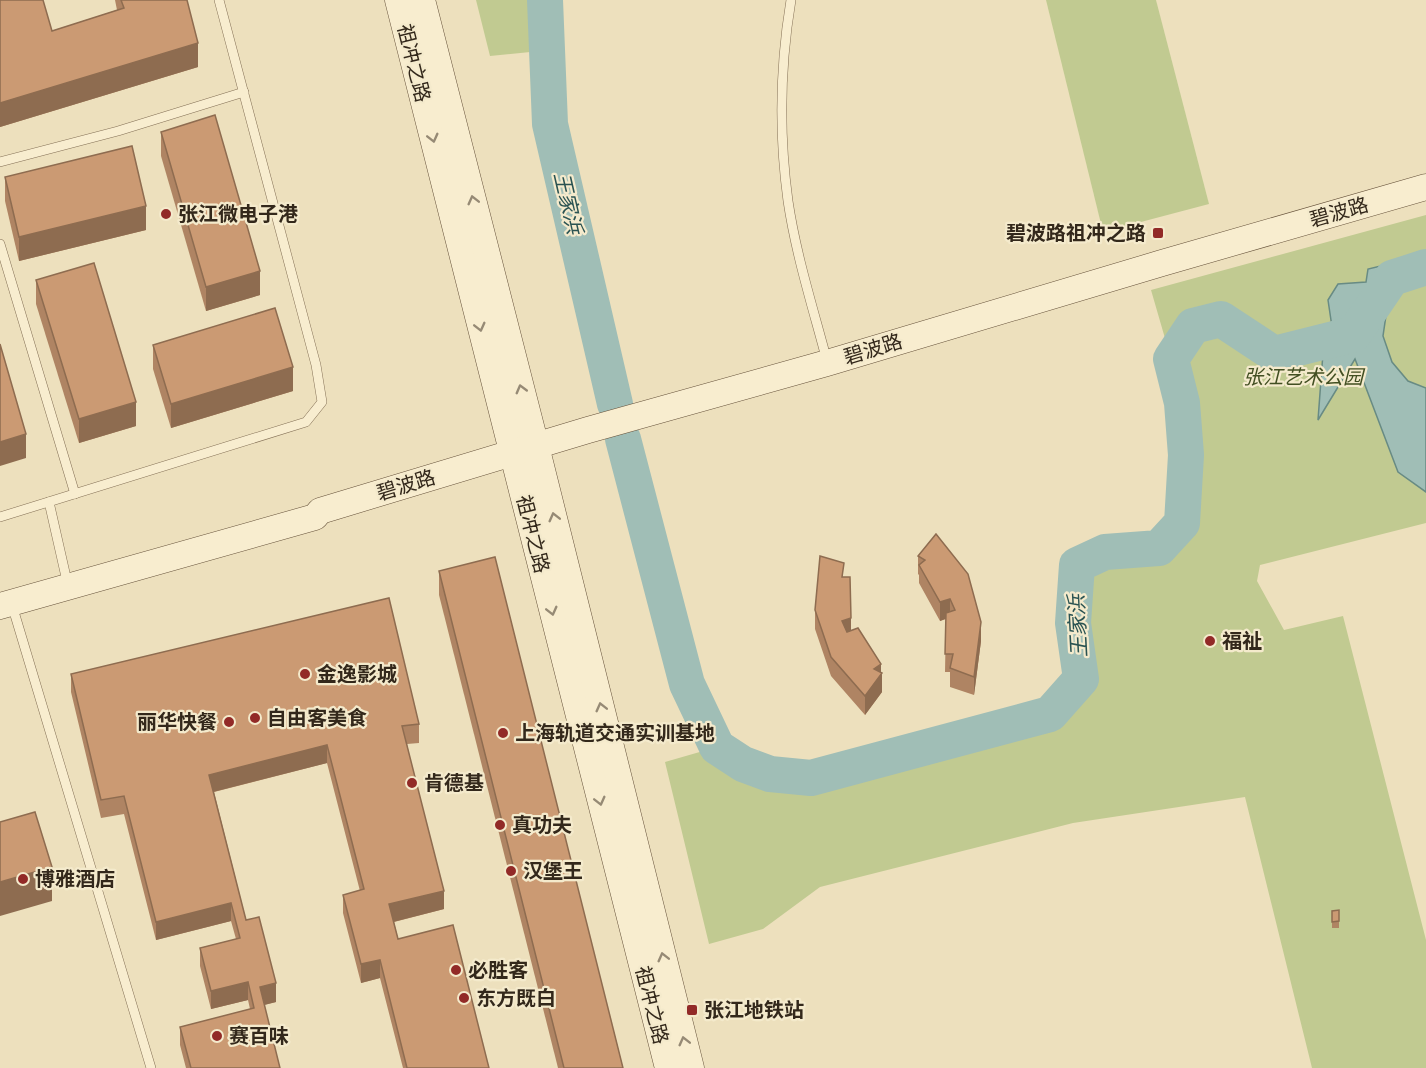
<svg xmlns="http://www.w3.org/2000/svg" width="1426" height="1068" font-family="Spectral,'Noto Sans SC',serif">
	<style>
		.green { fill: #c1ca91 }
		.water { fill: #a0beb6; stroke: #688b84; stroke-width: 1.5 }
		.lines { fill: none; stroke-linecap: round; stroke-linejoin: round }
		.river { stroke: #a0beb6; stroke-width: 36 }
		.lane-casing { stroke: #847056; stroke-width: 10 }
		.secondary-casing { stroke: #65513a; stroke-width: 27 }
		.lane { stroke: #f8edcf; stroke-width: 9 }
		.secondary { stroke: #f8edcf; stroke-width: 26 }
		.wall { fill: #af8463 }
		.shaded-wall { fill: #8e6c50 }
		.building { fill: #cb9a73; stroke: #8e6c50; stroke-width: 1.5 }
		.oneway { stroke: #968a75 }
		.poi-dot { fill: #922a27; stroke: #f4eacc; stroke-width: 2 }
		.labels { text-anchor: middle; stroke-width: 4.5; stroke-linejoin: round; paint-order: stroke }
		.street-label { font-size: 20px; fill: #33281b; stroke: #f4eacc }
		.poi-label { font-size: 20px; font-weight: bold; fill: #33281b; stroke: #f4eacc; text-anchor: start }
		.park-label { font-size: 20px; font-style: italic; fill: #424f22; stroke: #f4eacc }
		.water-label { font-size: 21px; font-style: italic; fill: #2a5352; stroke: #f4eacc }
	</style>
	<rect width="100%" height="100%" fill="#ede0bd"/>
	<g class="green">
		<path d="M476 0H556L560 49 490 56Z"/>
		<path d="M1046 0H1156L1209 204 1103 232Z"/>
		<path d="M1426 215V523L1260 565 1257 581 1284 630 1343 616 1426 940V1068H1312L1245 797 1073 823 820 887 763 929 709 944 665 762 717 747 743 764 770 774 811 778 1050 714 1081 679 1073 623 1077 565 1105 552 1159 548 1182 523 1186 455 1182 403 1171 359 1151 290Z"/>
	</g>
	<path class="water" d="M1414 258 1416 277 1399 287 1388 302 1383 336 1392 362 1408 381 1426 388V492L1398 472 1355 359 1318 420 1323 353 1332 327 1328 300 1338 284 1366 282 1368 269Z"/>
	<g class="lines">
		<g class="river">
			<path d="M545 0 550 124 615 404"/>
			<path d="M623 439 687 684 717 747 743 764 770 774 811 778 1050 714 1081 679 1073 623 1077 565 1105 552 1159 548 1182 523 1186 455 1182 403 1171 359 1193 326 1221 319 1274 354 1354 334 1392 278 1426 267"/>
		</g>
		<defs>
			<g id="lane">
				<path d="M791 0C780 66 779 135 788 201 796 255 813 308 827 361"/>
				<path d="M0 162 118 131 244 92"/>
				<path d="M0 244 75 494"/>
				<path d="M49 502 66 577"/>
				<path d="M0 517 306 422 322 402 316 365 219 0"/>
				<path d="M12 605 151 1068"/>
			</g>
			<g id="secondary">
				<path d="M398 0 668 1068"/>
				<path d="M422 0 536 446 691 1068"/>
				<path d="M0 606 315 517 320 511 588 430 827 363 1162 263 1426 187"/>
			</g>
		</defs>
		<use href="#lane" class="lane-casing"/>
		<use href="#secondary" class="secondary-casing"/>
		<use href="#lane" class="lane"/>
		<use href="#secondary" class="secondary"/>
	</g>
	<g class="wall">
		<path d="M0 0 52 31 117 10 115 0H187L198 67 0 127Z"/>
		<path d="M161 132 260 295 206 311 161 156Z"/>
		<path d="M5 177 146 230 19 261 5 201Z"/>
		<path d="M36 280 136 426 79 443 36 304Z"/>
		<path d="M153 345 293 391 171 428 153 369Z"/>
		<path d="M936 534 981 641 974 695 950 687V672H945L946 619 940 621 919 583V575L918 574V556Z"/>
		<path d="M439 571 623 1068H558L439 595Z"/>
		<path d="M844 577 851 631 881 673 882 692 865 715 831 676 815 629V610Z"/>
		<path d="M71 674 419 724V743L407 744 444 909 394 922 398 939 489 1068H403L380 978 361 983 343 913V895L360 891 327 763 214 792 246 920 276 1002 264 1005 280 1068H186L180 1045V1027L250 1009 248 1000 211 1009 200 966V948L236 939 231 921 156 940 124 814 101 818 71 692Z"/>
		<path d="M1339 910V928H1332V911Z"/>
	</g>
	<g class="shaded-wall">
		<path d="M198 43V67L0 127V103Z"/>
		<path d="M146 206V230L19 261V237Z"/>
		<path d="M260 271V295L206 311V287Z"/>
		<path d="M293 367V391L171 428V404Z"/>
		<path d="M136 402V426L79 443V419Z"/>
		<path d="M26 434V458L0 466V442Z"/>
		<path d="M950 599V617L940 621V602Z"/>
		<path d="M851 618V636L842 639V621Z"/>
		<path d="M981 622V641L974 695V677Z"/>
		<path d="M881 664V675L882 673V692L865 715V696L874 669Z"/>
		<path d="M327 745V763L209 793V775Z"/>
		<path d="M52 867V901L0 916V882Z"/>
		<path d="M444 891V909L389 923V904Z"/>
		<path d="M231 903V921L156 940V922Z"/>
		<path d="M380 960V978L361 983V964Z"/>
		<path d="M248 982V1000L211 1009V991Z"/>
		<path d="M276 983V1002L260 1006V987Z"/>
	</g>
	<g class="building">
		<path d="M0 0H43L52 31 124 8 121 0H187L198 43 0 103Z"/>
		<path d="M215 115 260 271 206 287 161 132Z"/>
		<path d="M132 146 146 206 19 237 5 177Z"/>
		<path d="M94 263 136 402 79 419 36 280Z"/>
		<path d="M275 308 293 367 171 404 153 345Z"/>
		<path d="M0 344 26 434 0 442Z"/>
		<path d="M936 534 968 574 981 622 974 677 950 668 953 654H945L946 613 955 610 950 599 940 602 919 565 925 560 918 556Z"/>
		<path d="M820 556 844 563 842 577H850L851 618 842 621 847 632 858 628 881 664 874 669 882 673 865 696 831 657 815 610Z"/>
		<path d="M495 557 623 1068H564L439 571Z"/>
		<path d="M389 598 419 724 402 726 444 891 389 904 398 939 453 925 489 1068H407L380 960 361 964 343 895 364 889 327 745 209 775 246 920 259 917 276 983 260 987 280 1068H191L180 1027 254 1008 248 982 211 991 200 948 240 938 231 903 156 922 124 796 101 800 71 674Z"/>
		<path d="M35 812 52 867 0 882V822Z"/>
		<path d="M1339 910V921L1332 922V911Z"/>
	</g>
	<defs><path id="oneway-chevron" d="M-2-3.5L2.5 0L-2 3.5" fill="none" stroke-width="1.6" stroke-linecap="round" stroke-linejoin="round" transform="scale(1.5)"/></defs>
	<g class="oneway">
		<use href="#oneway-chevron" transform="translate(433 138) rotate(76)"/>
		<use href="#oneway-chevron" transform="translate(473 200) rotate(-104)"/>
		<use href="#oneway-chevron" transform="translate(480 327) rotate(76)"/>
		<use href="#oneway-chevron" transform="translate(521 389) rotate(-105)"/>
		<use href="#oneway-chevron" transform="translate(554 517) rotate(-104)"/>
		<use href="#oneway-chevron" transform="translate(552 611) rotate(76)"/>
		<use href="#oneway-chevron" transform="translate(601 707) rotate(-104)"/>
		<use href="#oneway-chevron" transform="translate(600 801) rotate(76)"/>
		<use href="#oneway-chevron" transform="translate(663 957) rotate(-104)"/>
		<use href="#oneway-chevron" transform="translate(684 1041) rotate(-104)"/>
	</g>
	<g class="poi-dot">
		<circle cx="166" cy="214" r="6"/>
		<rect x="1152" y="227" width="12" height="12" rx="3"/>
		<circle cx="1210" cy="641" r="6"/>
		<circle cx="305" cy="674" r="6"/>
		<circle cx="255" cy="718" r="6"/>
		<circle cx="229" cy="722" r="6"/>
		<circle cx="503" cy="733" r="6"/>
		<circle cx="412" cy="783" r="6"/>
		<circle cx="500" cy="825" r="6"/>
		<circle cx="511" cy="871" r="6"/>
		<circle cx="23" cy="879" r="6"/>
		<circle cx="456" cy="970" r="6"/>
		<circle cx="464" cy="998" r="6"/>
		<rect x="686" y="1004" width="12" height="12" rx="3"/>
		<circle cx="217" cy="1036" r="6"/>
	</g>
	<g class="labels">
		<g class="street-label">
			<text transform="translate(414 63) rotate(76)" y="7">祖冲之路</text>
			<text transform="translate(1339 212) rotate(-16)" y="7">碧波路</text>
			<text transform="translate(873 349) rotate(-17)" y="7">碧波路</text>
			<text transform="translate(406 485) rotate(-17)" y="7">碧波路</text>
			<text transform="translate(533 534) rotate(76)" y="7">祖冲之路</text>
			<text transform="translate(652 1005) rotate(76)" y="7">祖冲之路</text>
		</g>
		<g class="poi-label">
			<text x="178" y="221">张江微电子港</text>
			<text x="1146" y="240" text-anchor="end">碧波路祖冲之路</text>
			<text x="1222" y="648">福祉</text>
			<text x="317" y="681">金逸影城</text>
			<text x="267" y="725">自由客美食</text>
			<text x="217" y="729" text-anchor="end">丽华快餐</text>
			<text x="515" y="740">上海轨道交通实训基地</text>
			<text x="424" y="790">肯德基</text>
			<text x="512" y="832">真功夫</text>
			<text x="523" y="878">汉堡王</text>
			<text x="35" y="886">博雅酒店</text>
			<text x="468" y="977">必胜客</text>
			<text x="476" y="1005">东方既白</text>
			<text x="704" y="1017">张江地铁站</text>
			<text x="229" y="1043">赛百味</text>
		</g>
		<g class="park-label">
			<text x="1303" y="384">张江艺术公园</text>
		</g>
		<g class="water-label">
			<text transform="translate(568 203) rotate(77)" y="7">王家浜</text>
			<text transform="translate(1078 626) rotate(-93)" y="7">王家浜</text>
		</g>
	</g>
</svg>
